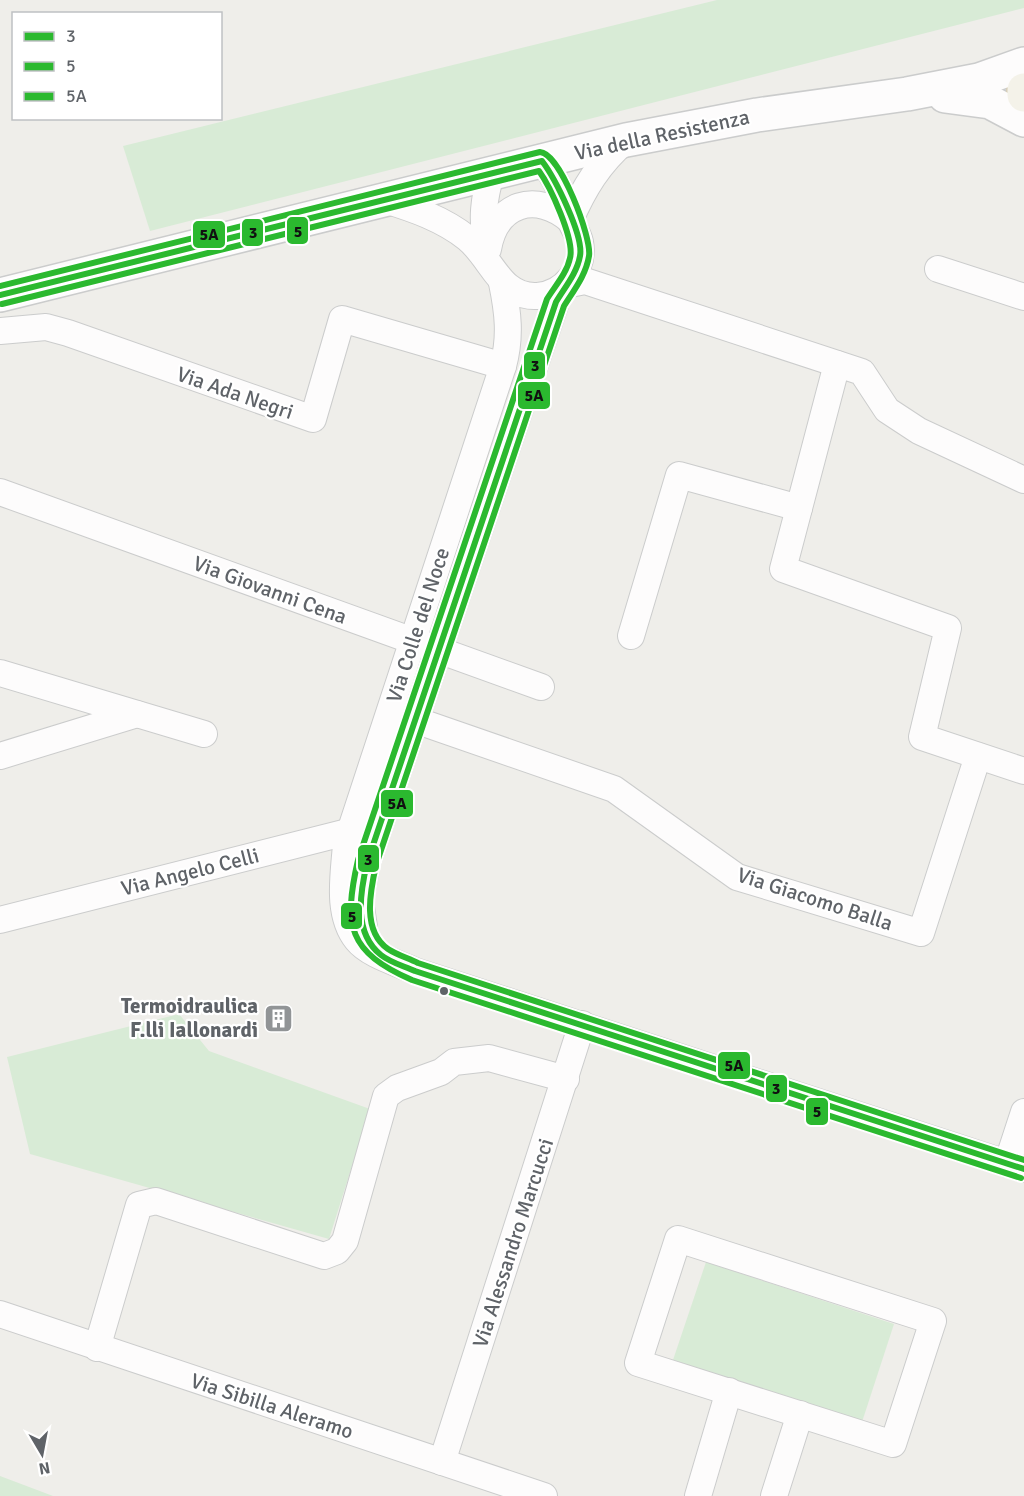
<svg xmlns="http://www.w3.org/2000/svg" width="1024" height="1496" font-family="Signika,sans-serif">
	<style>
		.green { fill: #d8ebd6 }
		.lines { fill: none; stroke-linecap: round; stroke-linejoin: round }
		.minor-casing { stroke: #cbcccc; stroke-width: 28 }
		.tertiary-casing { stroke: #cbcccc; stroke-width: 36 }
		.primary-casing { stroke: #d7ceb8; stroke-width: 36 }
		.minor { stroke: #fdfcfc; stroke-width: 26 }
		.tertiary { stroke: #fdfcfc; stroke-width: 33 }
		.primary { stroke: #f4f2e9; stroke-width: 33 }
		.bus-1-casing { stroke: #fff; stroke-width: 10 }
		.bus-2-casing { stroke: #fff; stroke-width: 10 }
		.bus-3-casing { stroke: #fff; stroke-width: 10 }
		.bus-1 { stroke: #2bb92f; stroke-width: 6 }
		.bus-2 { stroke: #2bb92f; stroke-width: 6 }
		.bus-3 { stroke: #2bb92f; stroke-width: 6 }
		.bus-dot { fill: #5f6368; stroke: #fff; stroke-width: 2 }
		.labels { text-anchor: middle; stroke-width: 4.5; stroke-linejoin: round; paint-order: stroke }
		.street-label { font-size: 21px; fill: #5f6368; stroke: #fff }
		.poi-label { font-size: 21px; font-weight: bold; fill: #5f6368; stroke: #fff; text-anchor: end }
		.line-badge { stroke: #fff; stroke-width: 2 }
		.pale-badge-label { font-size: 16px; text-anchor: middle; font-weight: bold; fill: #111 }
	</style>
	<rect width="100%" height="100%" fill="#efeeea"/>
	<g class="green">
		<path d="M717 0H1024V8L150 231 123 146Z"/>
		<path d="M179 1014 209 1051 370 1109 329 1239 30 1154 7 1057Z"/>
		<path d="M706 1262 894 1324 862 1422 673 1360Z"/>
		<path d="M0 1476 53 1496H0Z"/>
	</g>
	<g class="lines">
		<defs>
			<g id="minor">
				<path d="M385 200C414 209 443 219 467 238 492 258 500 298 537 296 564 294 585 269 580 242 578 233 572 226 569 217 562 195 557 179 542 161"/>
				<path d="M570 220C584 188 599 163 626 140"/>
				<path d="M487 244C481 220 484 198 491 174"/>
				<path d="M488 249C496 203 536 191 570 220"/>
				<path d="M938 269 1024 297"/>
				<path d="M502 283C508 312 511 337 503 366L346 844C344 874 336 914 357 940 369 955 398 963 415 971L1024 1169"/>
				<path d="M565 285 585 281 862 372 887 410 919 431 1024 480"/>
				<path d="M0 331 46 327 68 333 313 419 342 319 503 366"/>
				<path d="M837 364 783 569 948 628 922 737 1024 771"/>
				<path d="M0 492 541 687"/>
				<path d="M631 636 679 475 799 508"/>
				<path d="M0 673 204 734"/>
				<path d="M415 720 614 789 737 877 921 933 978 756"/>
				<path d="M0 756 137 714"/>
				<path d="M0 920 363 828"/>
				<path d="M364 927 360 901 367 863 556 302 565 285"/>
				<path d="M1007 1164 1024 1112"/>
				<path d="M678 1239 933 1321 893 1444 638 1363Z"/>
				<path d="M0 1314 544 1496"/>
				<path d="M97 1348 139 1205 156 1201 324 1256 337 1251 345 1241 386 1096 397 1088 441 1072 454 1062 489 1058 566 1079"/>
				<path d="M442 1462 582 1024"/>
				<path d="M698 1496 729 1391"/>
				<path d="M774 1496 800 1414"/>
			</g>
			<g id="tertiary">
				<path d="M945 96 990 102 1024 120"/>
				<path d="M0 295 626 140 757 115 907 94 979 80 1024 64"/>
			</g>
			<path id="primary" d="M1024 90V95"/>
		</defs>
		<use href="#minor" class="minor-casing"/>
		<use href="#tertiary" class="tertiary-casing"/>
		<use href="#primary" class="primary-casing"/>
		<use href="#minor" class="minor"/>
		<use href="#tertiary" class="tertiary"/>
		<use href="#primary" class="primary"/>
		<defs>
			<path id="bus-1" d="M0 295 542 161C555 178 584 236 580 256 577 273 565 287 556 302L367 863C360 893 353 933 381 955 391 963 404 966 415 971L1024 1169"/>
			<path id="bus-2" d="M2 304 539 171C550 186 575 240 570 258 567 273 555 286 547 299L358 860C343 926 348 952 412 980L1021 1178"/>
			<path id="bus-3" d="M0 286 540 152C560 153 592 238 589 256 586 275 574 290 564 306L376 865C370 892 362 931 388 949 397 955 408 958 418 963L1024 1160"/>
		</defs>
		<use href="#bus-1" class="bus-1-casing"/>
		<use href="#bus-2" class="bus-2-casing"/>
		<use href="#bus-3" class="bus-3-casing"/>
		<use href="#bus-1" class="bus-1"/>
		<use href="#bus-2" class="bus-2"/>
		<use href="#bus-3" class="bus-3"/>
	</g>
	<defs>
		<symbol id="building-square" viewBox="-11 -11 22 22"><rect x="-9" y="-9" width="18" height="18" rx="4" fill="#919496" stroke="#fff"/><path d="M-4-6H4V6H1V3H-1V6H-4ZM-2.5-4.3h1.7v1.8h-1.7ZM.8-4.3h1.7v1.8H.8ZM-2.5-1h1.7V.8h-1.7ZM.8-1h1.7V.8H.8Z" fill="#fff"/></symbol>
	</defs>
	<g fill-rule="evenodd">
		<use href="#building-square" x="262" y="1002" width="33" height="33"/>
	</g>
	<circle class="bus-dot" cx="444" cy="991" r="5"/>
	<g class="labels">
		<g class="street-label">
			<text transform="translate(662 135) rotate(-12)" y="7">Via della Resistenza</text>
			<text transform="translate(235 393) rotate(19)" y="7">Via Ada Negri</text>
			<text transform="translate(270 590) rotate(20)" y="7">Via Giovanni Cena</text>
			<text transform="translate(418 625) rotate(-72)" y="7">Via Colle del Noce</text>
			<text transform="translate(190 872) rotate(-14)" y="7">Via Angelo Celli</text>
			<text transform="translate(815 899) rotate(18)" y="7">Via Giacomo Balla</text>
			<text transform="translate(513 1243) rotate(-72)" y="7">Via Alessandro Marcucci</text>
			<text transform="translate(272 1406) rotate(18)" y="7">Via Sibilla Aleramo</text>
		</g>
		<g class="poi-label">
			<text x="258" y="1013">Termoidraulica<tspan x="258" dy="24">F.lli Iallonardi</tspan></text>
		</g>
	</g>
	<g class="line-badge">
		<rect x="286" y="216" width="23" height="29" rx="6" fill="#2bb92f"/>
		<rect x="241" y="218" width="23" height="29" rx="6" fill="#2bb92f"/>
		<rect x="192" y="220" width="34" height="29" rx="6" fill="#2bb92f"/>
		<rect x="523" y="351" width="23" height="29" rx="6" fill="#2bb92f"/>
		<rect x="517" y="381" width="34" height="29" rx="6" fill="#2bb92f"/>
		<rect x="380" y="789" width="34" height="29" rx="6" fill="#2bb92f"/>
		<rect x="357" y="844" width="23" height="29" rx="6" fill="#2bb92f"/>
		<rect x="340" y="902" width="23" height="28" rx="6" fill="#2bb92f"/>
		<rect x="717" y="1051" width="34" height="29" rx="6" fill="#2bb92f"/>
		<rect x="765" y="1074" width="23" height="29" rx="6" fill="#2bb92f"/>
		<rect x="805" y="1097" width="24" height="29" rx="6" fill="#2bb92f"/>
	</g>
	<g class="pale-badge-label">
		<text x="298" y="237">5</text>
		<text x="253" y="238">3</text>
		<text x="209" y="240">5A</text>
		<text x="535" y="371">3</text>
		<text x="534" y="401">5A</text>
		<text x="397" y="809">5A</text>
		<text x="368" y="865">3</text>
		<text x="352" y="922">5</text>
		<text x="734" y="1071">5A</text>
		<text x="776" y="1094">3</text>
		<text x="817" y="1117">5</text>
	</g>
	<rect x="12" y="12" width="210" height="108" fill="#ffffff" stroke="#bfc1c3" stroke-width="1.5"/>
	<rect x="24" y="32" width="30" height="9" fill="#2bb92f" stroke="#bfc1c3" stroke-width="1.5"/>
	<text x="66" y="42" font-size="18" fill="#5f6368">3</text>
	<rect x="24" y="62" width="30" height="9" fill="#2bb92f" stroke="#bfc1c3" stroke-width="1.5"/>
	<text x="66" y="72" font-size="18" fill="#5f6368">5</text>
	<rect x="24" y="92" width="30" height="9" fill="#2bb92f" stroke="#bfc1c3" stroke-width="1.5"/>
	<text x="66" y="102" font-size="18" fill="#5f6368">5A</text>
	<g transform="translate(42 1454) rotate(170)" stroke="#ffffff" stroke-width="4.5" paint-order="stroke">
	<path d="M0-4.5L10 22L0 15L-10 22Z" fill="#5f6368"/>
	<text y="-9" font-size="16" font-weight="bold" text-anchor="middle" fill="#5f6368">N</text>
	</g>
</svg>
